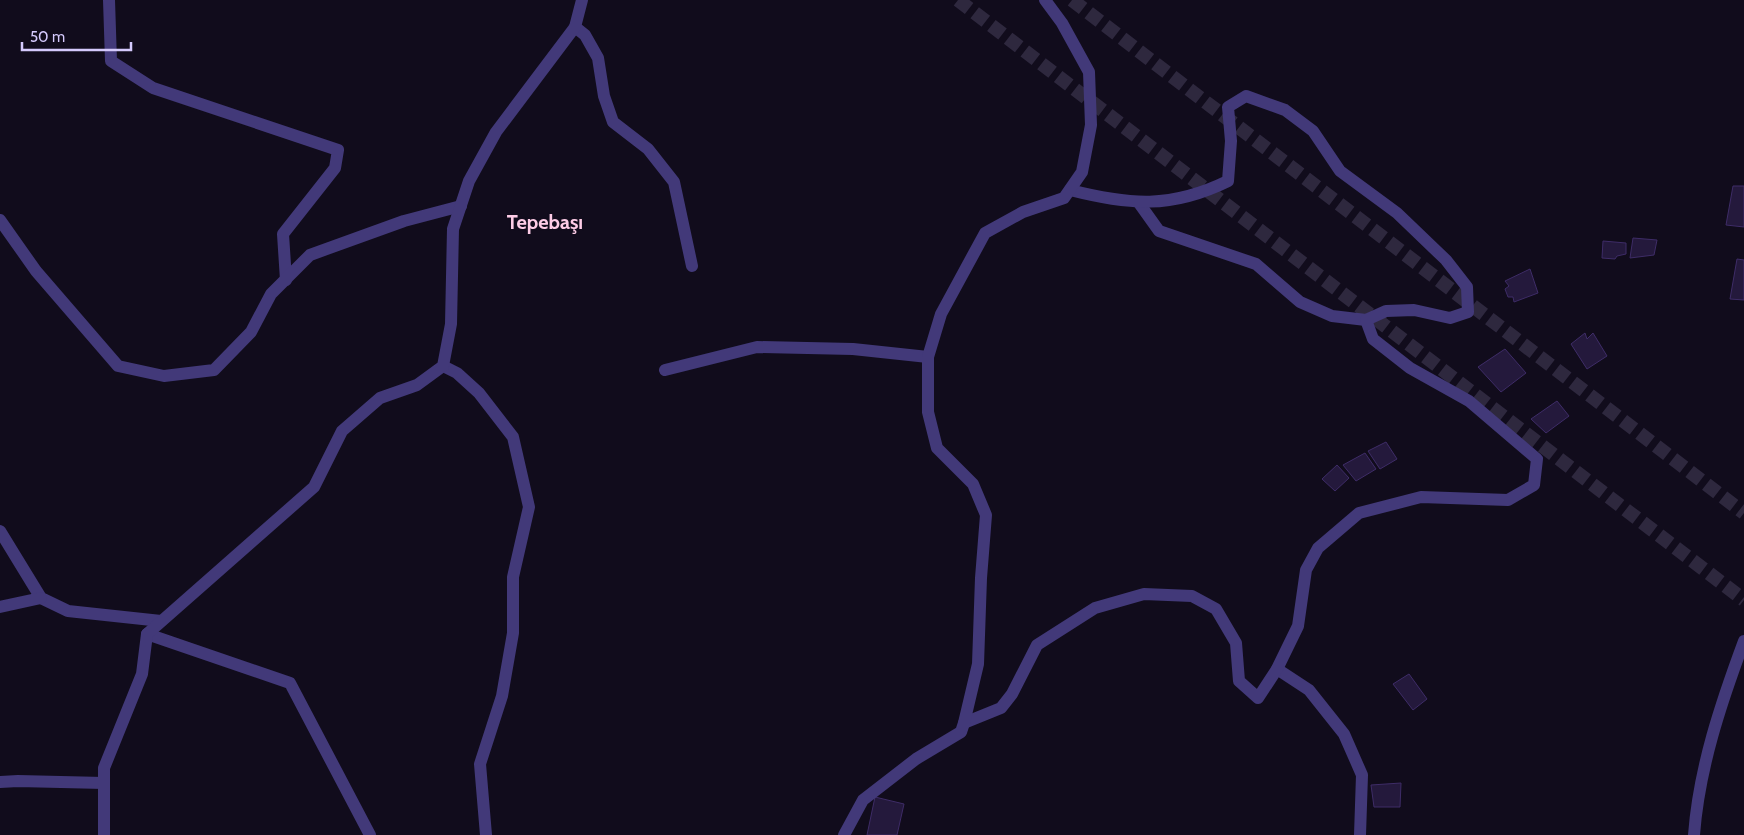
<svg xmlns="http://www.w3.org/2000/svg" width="1744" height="835" font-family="Cabin,sans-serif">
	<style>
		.building { fill: #24193c; stroke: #3e2c67 }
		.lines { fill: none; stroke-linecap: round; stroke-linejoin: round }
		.trunk-tunnel { stroke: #2e283e; stroke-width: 14; stroke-dasharray: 14 7; stroke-linecap: butt }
		.minor { stroke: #423979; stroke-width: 12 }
		.tertiary { stroke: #423979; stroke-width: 12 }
		.labels { text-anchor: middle; stroke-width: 4; stroke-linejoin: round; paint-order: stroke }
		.district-label { font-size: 20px; font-weight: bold; fill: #fdcce6; stroke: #110c1c }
	</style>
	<rect width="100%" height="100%" fill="#110c1c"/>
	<g class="building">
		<path d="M1733 186H1744V227L1726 225Z"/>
		<path d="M1633 238 1657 240 1654 255 1630 258Z"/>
		<path d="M1603 241 1626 243V254L1617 256 1615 259 1602 258Z"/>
		<path d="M1737 259 1744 260V300L1730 299Z"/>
		<path d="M1530 269 1538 293 1514 302 1513 297H1508L1505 289 1509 286 1505 281Z"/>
		<path d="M1585 333 1587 339 1593 333 1607 356 1587 369 1571 344Z"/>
		<path d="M1505 349 1526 373 1501 392 1478 367Z"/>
		<path d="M1557 401 1569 416 1546 433 1531 419Z"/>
		<path d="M1386 442 1397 459 1380 469 1368 451Z"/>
		<path d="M1365 453 1376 469 1356 481 1343 465Z"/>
		<path d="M1337 465 1349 478 1335 491 1322 479Z"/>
		<path d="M1409 674 1427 699 1413 710 1393 684Z"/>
		<path d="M1401 783 1400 807H1374L1371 785Z"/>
		<path d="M875 797 904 804 897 835H867Z"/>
	</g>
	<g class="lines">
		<g class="trunk-tunnel">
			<path d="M958 0 1744 600"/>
			<path d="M1072 0 1744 513"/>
		</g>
		<g class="minor">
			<path d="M109 0 111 61 153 88 338 150 335 168 283 234 286 280"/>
			<path d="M575 27 585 35 598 58 604 96 613 122 648 149 674 182 692 266"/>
			<path d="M1139 203 1159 231 1256 264 1300 302 1332 316 1366 320"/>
			<path d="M0 220 36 271 118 366 164 376 214 370 251 332 271 294 310 255 404 221 461 206"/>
			<path d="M443 366 457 373 479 393 513 437 529 507 513 577V633L502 696 480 764 486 835"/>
			<path d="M665 370 757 347 853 349 928 357"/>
			<path d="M0 531 41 598 68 611 161 621"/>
			<path d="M0 607 41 598"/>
			<path d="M147 634 290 683 370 835"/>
			<path d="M1277 669 1309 690 1344 734 1362 775 1360 835"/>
			<path d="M964 723 1001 708 1012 694 1037 645 1095 608 1144 594 1192 596 1216 609 1236 643 1239 681 1258 698 1277 669 1298 626 1306 570 1318 548 1359 513 1421 497 1508 500 1534 485 1537 459 1469 401 1410 368 1373 339 1366 320 1386 311 1414 310 1450 318 1468 312 1467 287 1446 260 1397 213 1340 171 1313 131 1285 110 1246 96 1228 107 1231 141 1228 181C1171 209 1129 205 1070 190"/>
			<path d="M0 782 18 781 104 783"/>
			<path d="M104 835V768L142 674 147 634 314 487 342 431 380 398 417 385 443 366 451 324 453 229 469 181 496 132 575 27 582 0"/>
			<path d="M844 835 863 800 916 759 961 732 964 723 978 664 981 578 986 515 973 484 937 448 928 412V357L941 314 985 233 1023 212 1064 198 1082 172 1091 125 1089 72 1062 23 1045 0"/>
		</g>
		<path class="tertiary" d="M1694 835C1699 768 1721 703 1744 641"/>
	</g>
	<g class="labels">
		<g class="district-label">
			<text x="545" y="229">Tepebaşı</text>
		</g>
	</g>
	<path d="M22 42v8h109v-8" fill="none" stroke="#d5cafd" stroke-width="2.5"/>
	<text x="30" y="42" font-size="15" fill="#d5cafd" stroke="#110c1c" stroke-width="4" paint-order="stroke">50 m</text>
</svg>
